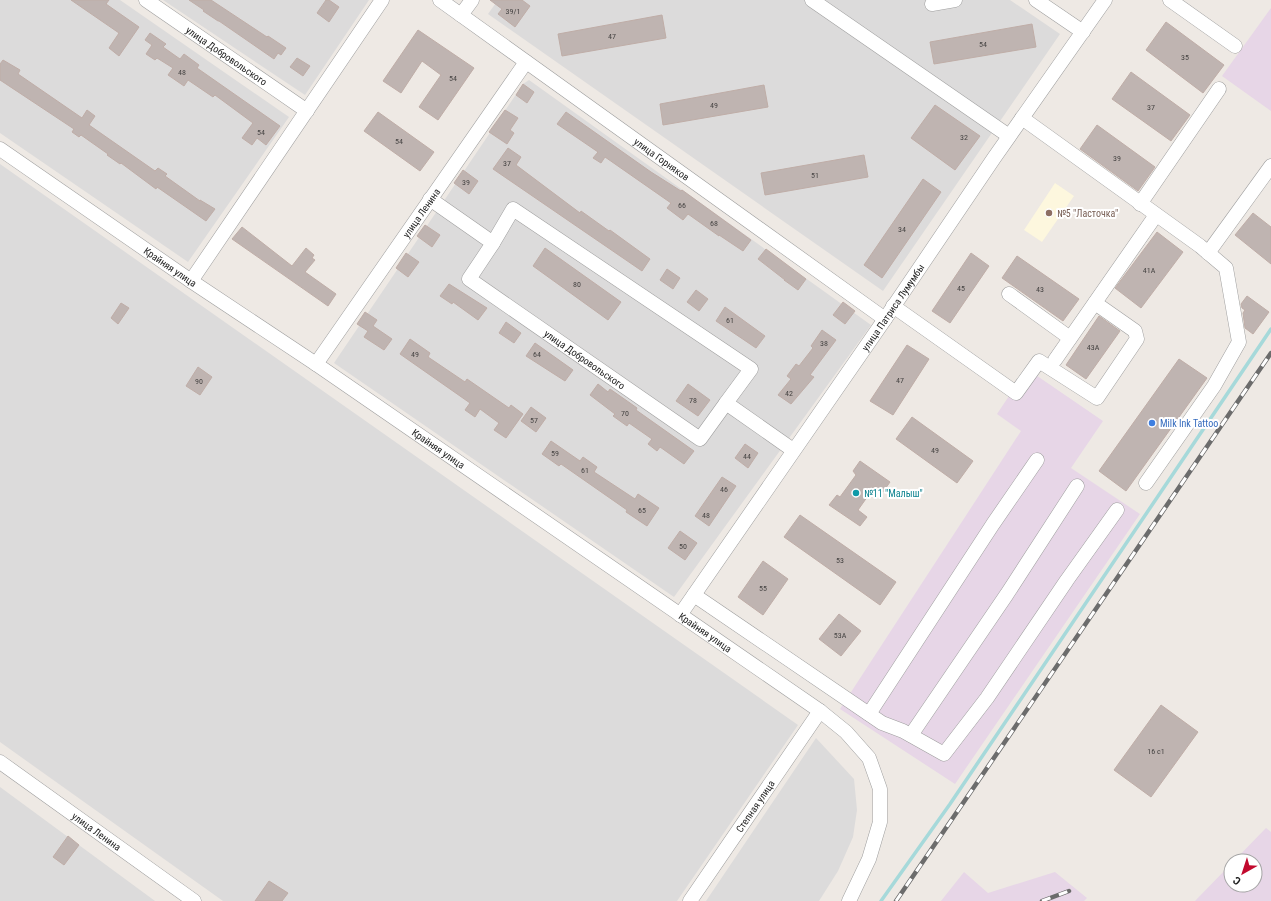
<svg xmlns="http://www.w3.org/2000/svg" width="1271" height="901" font-family="'Roboto Condensed',sans-serif">
	<style>
		.residential { fill: #dcdbdb }
		.industrial { fill: #e7d6e7 }
		.education { fill: #fdf7de }
		.lines { fill: none; stroke-linecap: round; stroke-linejoin: round }
		.stream { stroke: #a6d9da; stroke-width: 3.5 }
		.building { fill: #bfb4b1; stroke: #bfada7 }
		.minor-casing { stroke: #9f9f9f; stroke-width: 15 }
		.minor { stroke: #fff; stroke-width: 14 }
		.rail-casing { stroke: #6c6c6c; stroke-width: 4.5 }
		.rail { stroke: #fff; stroke-width: 3; stroke-dasharray: 9; stroke-linecap: butt }
		.education-dot { fill: #8d6e63; stroke: #fff; stroke-width: 1.5 }
		.shop-dot { fill: #3f7fe0; stroke: #fff; stroke-width: 1.5 }
		.culture-dot { fill: #0f9aa8; stroke: #fff; stroke-width: 1.5 }
		.labels { text-anchor: middle; stroke-width: 4; stroke-linejoin: round; paint-order: stroke }
		.number-label { font-size: 8px; fill: #464443 }
		.street-label { font-size: 10px; fill: #1e1e1e; stroke: #fff }
		.education-label { font-size: 10px; fill: #785e54; stroke: #fff; text-anchor: start }
		.shop-label { font-size: 10px; fill: #366cbe; stroke: #fff; text-anchor: start }
		.culture-label { font-size: 10px; fill: #0d838f; stroke: #fff; text-anchor: start }
	</style>
	<rect width="100%" height="100%" fill="#eee9e4"/>
	<g class="residential">
		<path d="M0 0H120L289 117 188 262 0 133Z"/>
		<path d="M163 0H369L305 95Z"/>
		<path d="M498 0H1010L1060 34 883 291 488 14Z"/>
		<path d="M529 80 871 325 674 597 334 363 523 84Z"/>
		<path d="M0 164 798 725 677 901H223L0 742Z"/>
		<path d="M816 738 854 779 857 810 853 837 838 871 819 901H706Z"/>
		<path d="M0 787 155 901H0Z"/>
	</g>
	<g class="industrial">
		<path d="M1271 8V111L1222 76Z"/>
		<path d="M1027 369 1103 421 1071 468 1140 514 955 784 840 709 1021 431 997 414Z"/>
		<path d="M1266 828 1271 832V901H1195L1231 864V885H1255V861H1234Z"/>
		<path d="M964 872 988 893 1055 872 1087 898 1084 901H941Z"/>
	</g>
	<path class="education" d="M1055 183 1074 196 1042 242 1024 230Z"/>
	<g class="lines">
		<path class="stream" d="M881 901 950 804 1271 329"/>
	</g>
	<g class="building">
		<path d="M71 0H109L106 4 139 27 119 56 109 48 119 33Z"/>
		<path d="M189 0H211L267 37 268 36 286 48 281 55 278 53 274 59 219 21H218L203 11 204 10Z"/>
		<path d="M326 0H329L339 7 329 22 317 13Z"/>
		<path d="M490 0H522L530 6 515 27 498 14 502 9Z"/>
		<path d="M662 15 666 38 562 56 558 34Z"/>
		<path d="M1166 22 1224 65 1203 93 1146 50Z"/>
		<path d="M1032 24 1036 47 934 64 930 42Z"/>
		<path d="M418 30 474 68 438 120 419 107 441 75 422 61 401 93 383 81Z"/>
		<path d="M150 33 166 44 163 47 180 59 184 54 199 65 197 68 280 126 266 145 257 138 252 145 242 138 253 123 215 95 213 97 188 80 184 86 168 75 173 68 157 58 155 60 146 54 152 45 145 40Z"/>
		<path d="M297 58 310 66 303 76 290 67Z"/>
		<path d="M3 60 20 70 18 74 82 118 87 110 95 116 89 125 155 171 158 168 167 174 165 176 200 201V200L215 209 206 221 157 187 156 189 121 163 120 164 107 155 108 154 81 135 79 137 72 132 74 129 0 80V64Z"/>
		<path d="M1131 72 1190 115 1171 141 1112 99Z"/>
		<path d="M523 84 534 92 527 103 516 95Z"/>
		<path d="M764 85 768 107 663 125 660 104Z"/>
		<path d="M935 105 980 136 955 170 911 138Z"/>
		<path d="M505 110 518 118 510 130 514 133 507 144 489 132Z"/>
		<path d="M378 112 434 152 420 171 364 131Z"/>
		<path d="M566 112 651 172 681 191 682 190 751 240 743 251 719 235V236L688 214 683 220 667 208 671 203 605 157 601 163 593 158 598 152 557 124Z"/>
		<path d="M1097 125 1155 167 1138 191 1080 149Z"/>
		<path d="M508 148 521 157 516 165 580 213 581 211 609 231 610 230 650 259 642 271 493 169Z"/>
		<path d="M864 155 868 177 765 195 761 173Z"/>
		<path d="M463 170 478 181 469 194 454 183Z"/>
		<path d="M923 179 941 192 882 278 864 265Z"/>
		<path d="M1253 213 1271 227V264L1235 235Z"/>
		<path d="M425 225 440 235 432 247 417 236Z"/>
		<path d="M242 227 292 266 306 248 314 255 312 258 315 260 305 272 336 294 328 306 232 239Z"/>
		<path d="M1157 232 1183 252 1141 308 1115 288Z"/>
		<path d="M545 248 621 302 608 320 533 266Z"/>
		<path d="M766 249 806 279 798 290 784 280H785L758 259Z"/>
		<path d="M406 253 419 262 408 277 396 268Z"/>
		<path d="M971 253 989 266 950 323 932 311Z"/>
		<path d="M1017 256 1079 299 1063 321 1002 278Z"/>
		<path d="M667 269 680 278 673 289 660 280Z"/>
		<path d="M449 284 487 308 478 320 453 302 452 304 440 296Z"/>
		<path d="M696 290 708 299 699 311 687 302Z"/>
		<path d="M1247 296 1269 312 1253 334 1245 328 1243 313 1245 310 1242 308 1241 304Z"/>
		<path d="M843 302 855 311 845 324 833 315Z"/>
		<path d="M121 303 129 308 118 324 111 318Z"/>
		<path d="M725 307 765 336 756 348 716 321Z"/>
		<path d="M365 312 377 320 373 326 392 339 384 350 364 337 368 331 357 324Z"/>
		<path d="M1099 316 1120 331 1086 379 1066 365Z"/>
		<path d="M506 322 521 333 514 343 499 333Z"/>
		<path d="M822 330 836 340 810 375 814 377 791 404 778 395 791 379 787 376 796 364 799 366 813 348 811 346Z"/>
		<path d="M410 339 430 353 428 357 465 382 467 379 509 408 511 405 523 414 506 438 494 430 499 423 480 409 475 417 465 410 470 403 400 354Z"/>
		<path d="M535 343 573 370 565 381 526 356Z"/>
		<path d="M907 345 929 359 893 415 870 401Z"/>
		<path d="M1179 359 1207 378 1126 491 1099 471Z"/>
		<path d="M198 367 212 377 200 395 186 386Z"/>
		<path d="M598 384 608 392 610 389 630 403 637 408 636 410 694 451 684 464 660 447 657 451 648 444 652 439 629 423 627 426 613 416 615 414 590 395Z"/>
		<path d="M688 384 710 400 698 416 676 401Z"/>
		<path d="M531 407 546 418 536 432 521 421Z"/>
		<path d="M912 417 973 461 957 483 896 439Z"/>
		<path d="M551 441 580 461 583 457 597 467 594 472 635 499 638 494 659 508 647 526 626 512 627 510 561 464 559 466 542 454Z"/>
		<path d="M745 444 758 453 748 468 735 458Z"/>
		<path d="M860 461 890 482 883 492 875 486 858 510 867 517 860 526 829 505 837 495 840 497 856 475 853 471Z"/>
		<path d="M722 477 736 486 709 526 695 516Z"/>
		<path d="M800 515 896 582 880 605 784 537Z"/>
		<path d="M680 531 697 543 685 560 668 548Z"/>
		<path d="M763 561 788 579 763 615 738 597Z"/>
		<path d="M839 614 861 631 841 656 819 639Z"/>
		<path d="M1161 705 1198 732 1151 797 1114 770Z"/>
		<path d="M68 836 79 845 64 865 53 857Z"/>
		<path d="M269 881 288 893 282 901H255Z"/>
	</g>
	<g class="lines">
		<defs>
			<g id="minor">
				<path id="s1" d="M146 0 307 111"/>
				<path id="s2" d="M440 0 885 319"/>
				<path d="M812 0 1009 136"/>
				<path d="M1036 0 1083 32"/>
				<path d="M1170 0 1235 46"/>
				<path d="M932 4 955 0"/>
				<path d="M461 15 472 0"/>
				<path d="M1022 118 1200 246 1226 268 1239 342 1214 386 1146 483"/>
				<path id="s3" d="M0 149 191 281 316 364 820 711 846 732 869 758 880 789V822L869 859 849 901"/>
				<path id="s4" d="M430 199 493 243 469 279 700 439 726 403 793 450"/>
				<path d="M1140 204 1219 89"/>
				<path d="M493 243 513 209 751 369 726 403"/>
				<path d="M1208 253 1271 166"/>
				<path d="M191 281 382 0"/>
				<path d="M1009 294 1070 338"/>
				<path d="M893 306 1016 393 1039 361 1097 398 1137 339 1135 331 1095 303"/>
				<path d="M1055 360 1156 215"/>
				<path id="s5" d="M316 364 526 62"/>
				<path d="M694 595 882 723 903 731 944 754 987 698 1067 580 1117 510"/>
				<path id="s6" d="M680 615 885 319 994 158 1105 0"/>
				<path d="M869 714 993 524 1037 460"/>
				<path d="M911 735 1007 594 1077 486"/>
				<path id="s7" d="M0 762 194 901"/>
				<path id="s8" d="M690 901 820 711"/>
			</g>
		</defs>
		<use href="#minor" class="minor-casing"/>
		<use href="#minor" class="minor"/>
		<defs>
			<g id="rail">
				<path d="M896 901 1271 353"/>
				<path d="M1042 901 1069 891"/>
			</g>
		</defs>
		<use href="#rail" class="rail-casing"/>
		<use href="#rail" class="rail"/>
	</g>
	<circle class="education-dot" cx="1049" cy="213" r="4"/>
	<circle class="shop-dot" cx="1152" cy="423" r="4"/>
	<circle class="culture-dot" cx="856" cy="493" r="4"/>
	<g class="labels">
		<g class="number-label">
			<text x="513" y="14">39/1</text>
			<text x="612" y="39">47</text>
			<text x="983" y="47">54</text>
			<text x="1185" y="60">35</text>
			<text x="182" y="75">48</text>
			<text x="453" y="81">54</text>
			<text x="714" y="108">49</text>
			<text x="1151" y="110">37</text>
			<text x="261" y="135">54</text>
			<text x="964" y="140">32</text>
			<text x="399" y="144">54</text>
			<text x="1117" y="161">39</text>
			<text x="507" y="166">37</text>
			<text x="815" y="178">51</text>
			<text x="466" y="185">39</text>
			<text x="682" y="208">66</text>
			<text x="714" y="226">68</text>
			<text x="902" y="232">34</text>
			<text x="1149" y="273">41А</text>
			<text x="577" y="287">80</text>
			<text x="961" y="291">45</text>
			<text x="1040" y="292">43</text>
			<text x="730" y="323">61</text>
			<text x="824" y="346">38</text>
			<text x="1093" y="350">43А</text>
			<text x="415" y="357">49</text>
			<text x="537" y="357">64</text>
			<text x="900" y="383">47</text>
			<text x="199" y="384">90</text>
			<text x="789" y="396">42</text>
			<text x="693" y="403">78</text>
			<text x="625" y="416">70</text>
			<text x="534" y="423">57</text>
			<text x="935" y="453">49</text>
			<text x="555" y="456">59</text>
			<text x="747" y="459">44</text>
			<text x="585" y="473">61</text>
			<text x="724" y="492">46</text>
			<text x="642" y="513">65</text>
			<text x="706" y="518">48</text>
			<text x="683" y="549">50</text>
			<text x="840" y="563">53</text>
			<text x="763" y="591">55</text>
			<text x="840" y="638">53А</text>
			<text x="1156" y="754">16 с1</text>
		</g>
		<g class="street-label">
			<text dy="4" stroke="none"><textPath href="#s1" startOffset="98">улица Добровольского</textPath></text>
			<text dy="4" stroke="none"><textPath href="#s2" startOffset="273">улица Горняков</textPath></text>
			<text dy="4" stroke="none"><textPath href="#s5" startOffset="184">улица Ленина</textPath></text>
			<text dy="4" stroke="none"><textPath href="#s3" startOffset="207">Крайняя улица</textPath></text>
			<text dy="4" stroke="none"><textPath href="#s6" startOffset="374">улица Патриса Лумумбы</textPath></text>
			<text dy="4" stroke="none"><textPath href="#s4" startOffset="261">улица Добровольского</textPath></text>
			<text dy="4" stroke="none"><textPath href="#s3" startOffset="531">Крайняя улица</textPath></text>
			<text dy="4" stroke="none"><textPath href="#s3" startOffset="855">Крайняя улица</textPath></text>
			<text dy="4" stroke="none"><textPath href="#s8" startOffset="115">Степная улица</textPath></text>
			<text dy="4" stroke="none"><textPath href="#s7" startOffset="119">улица Ленина</textPath></text>
		</g>
		<g class="education-label">
			<text x="1057" y="217">№5 "Ласточка"</text>
		</g>
		<g class="shop-label">
			<text x="1160" y="427">Milk Ink Tattoo</text>
		</g>
		<g class="culture-label">
			<text x="864" y="497">№11 "Малыш"</text>
		</g>
	</g>
	<g transform="translate(1243 873) rotate(219)"><circle r="19" fill="#ffffff" stroke="#a5a5a5"/>
	<path d="M0-3L7 15L0 10L-7 15Z" fill="#c2092e"/>
	<text y="-6" font-size="11" font-weight="bold" text-anchor="middle" fill="#1e1e1e">С</text>
	</g>
</svg>
